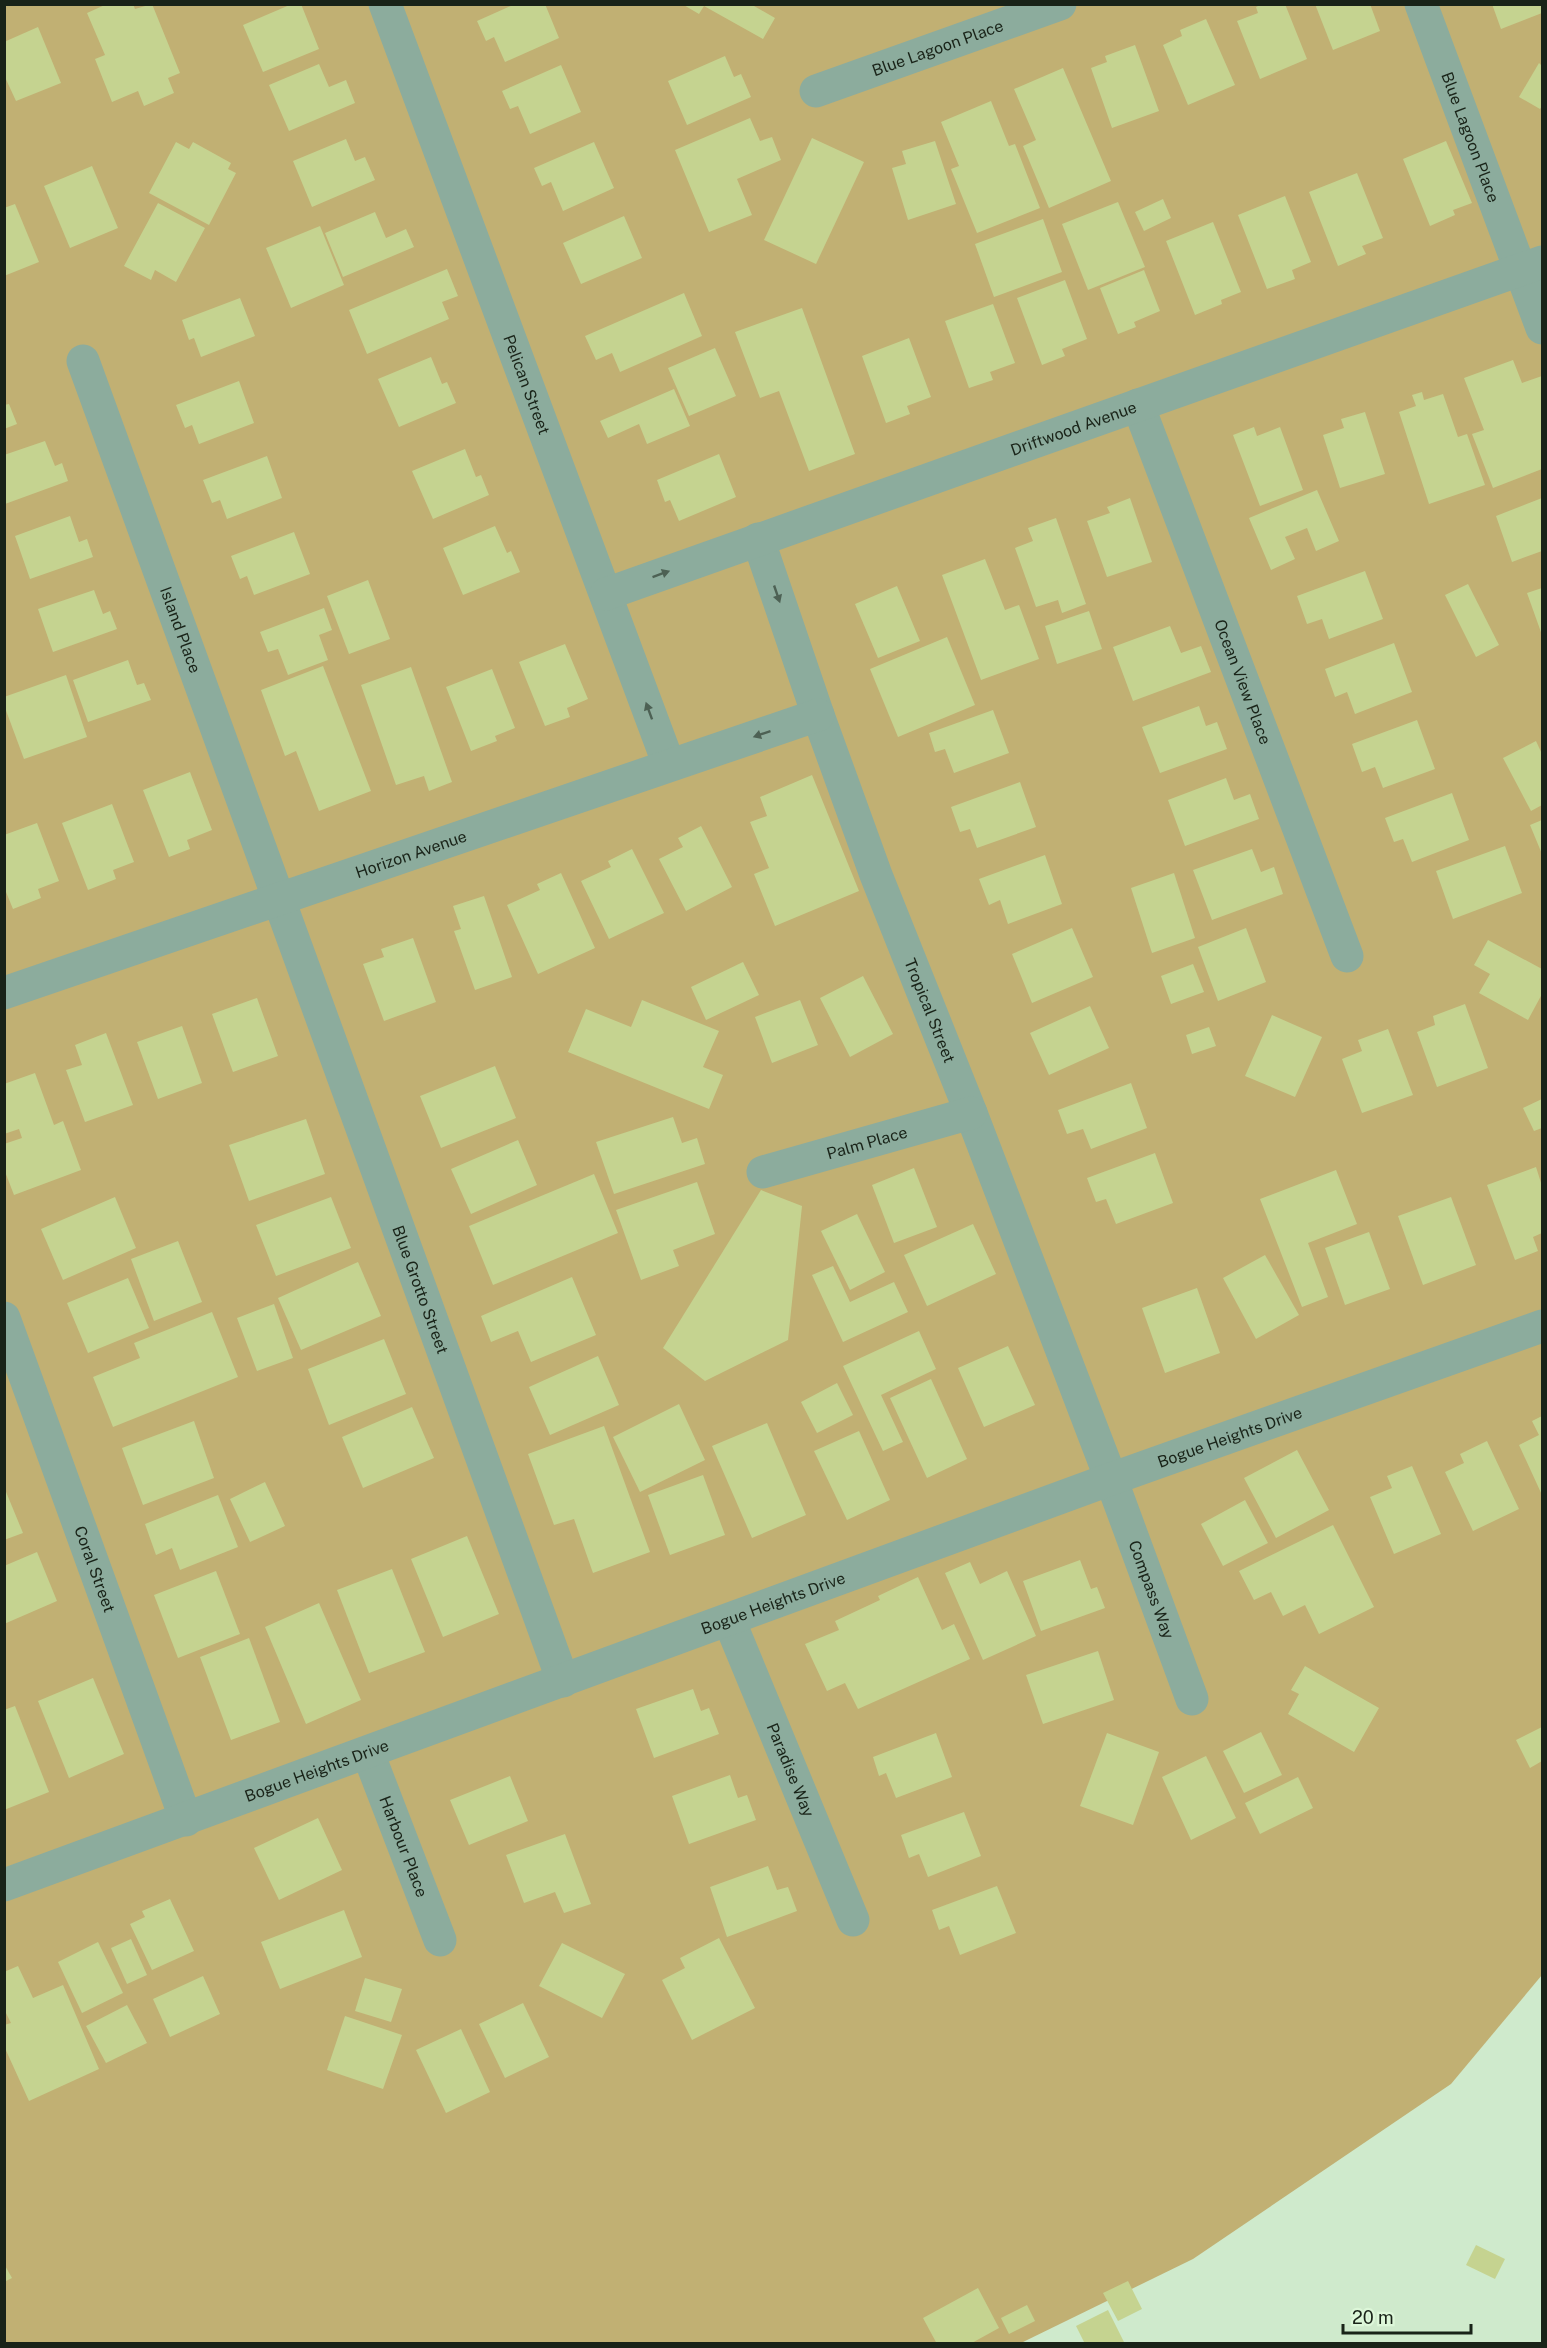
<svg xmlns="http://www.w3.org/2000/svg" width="1547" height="2348" font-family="'Public Sans',sans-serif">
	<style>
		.green { fill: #c1b073 }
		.building { fill: #c5d390 }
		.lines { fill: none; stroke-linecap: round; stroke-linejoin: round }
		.minor { stroke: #8cac9d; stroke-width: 33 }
		.oneway { fill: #4d6154 }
		.labels { text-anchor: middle; stroke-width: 6; stroke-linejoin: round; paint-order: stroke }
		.street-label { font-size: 16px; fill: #192318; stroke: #ddf7d9 }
	</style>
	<rect width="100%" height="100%" fill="#cfeacc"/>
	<path class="green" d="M5 5H1542V1975L1451 2084 1193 2259 1021 2343 5 2344Z"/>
	<g class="building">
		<path d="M107 4H133L135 9 152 4 180 73 168 78 174 93 144 106 138 91 112 102 95 59 105 55 87 13Z"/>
		<path d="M292 4H301L319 49 263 72 243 25Z"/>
		<path d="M515 4H545L559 38 505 62 494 37 486 41 477 21Z"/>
		<path d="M682 4H755L754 6 775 18 763 39 704 6 699 14Z"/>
		<path d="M1262 4H1285L1307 59 1260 79 1237 21 1258 13 1256 7Z"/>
		<path d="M1315 4H1370L1380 31 1333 50Z"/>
		<path d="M1492 4H1542V13L1501 29Z"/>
		<path d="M1206 19 1235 85 1188 105 1163 45 1182 36 1180 30Z"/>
		<path d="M38 27 61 83 16 101 4 75V42Z"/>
		<path d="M1135 45 1159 111 1112 128 1091 68 1107 62 1105 56Z"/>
		<path d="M725 56 734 77 741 74 751 97 687 125 668 81Z"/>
		<path d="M1539 63 1542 66V106L1540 109 1519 97Z"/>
		<path d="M319 64 329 87 346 80 355 103 289 131 269 85Z"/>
		<path d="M561 65 581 112 530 134 518 106 510 109 502 91Z"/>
		<path d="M1063 68 1111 181 1049 208 1023 146 1036 140 1014 89Z"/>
		<path d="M991 101 1009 146 1015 144 1040 208 977 233 951 169 959 166 941 122Z"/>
		<path d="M750 118 760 141 772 137 781 160 737 179 752 215 709 232 675 150Z"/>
		<path d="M812 138 864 162 816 264 764 240Z"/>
		<path d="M346 139 355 161 365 157 375 180 312 207 293 161Z"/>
		<path d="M935 141 956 204 908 220 892 168 906 164 902 151Z"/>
		<path d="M1446 141 1472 203 1453 210 1455 215 1430 226 1403 159Z"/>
		<path d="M176 142 189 149 193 142 231 163 228 169 236 173 209 225 149 193Z"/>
		<path d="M594 142 614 188 563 211 551 182 542 186 534 168Z"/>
		<path d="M92 166 118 228 70 248 44 186Z"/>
		<path d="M1357 173 1383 238 1362 246 1366 254 1338 266 1309 192Z"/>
		<path d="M1285 196 1311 262 1292 270 1295 279 1267 289 1238 215Z"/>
		<path d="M1163 199 1171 218 1144 231 1135 212Z"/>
		<path d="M1118 202 1145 267 1088 290 1062 224Z"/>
		<path d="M158 203 205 228 176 282 155 270 151 280 124 266Z"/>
		<path d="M15 204 39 262 4 276V208Z"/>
		<path d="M375 212 386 238 406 229 414 247 343 277 325 233Z"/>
		<path d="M624 216 642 258 581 284 563 243Z"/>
		<path d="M1043 219 1062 272 994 297 975 244Z"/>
		<path d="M1213 222 1241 292 1221 300 1222 304 1195 315 1166 241Z"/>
		<path d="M320 226 344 285 291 308 266 248Z"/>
		<path d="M447 269 458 296 442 302 449 319 367 354 349 310Z"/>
		<path d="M1144 270 1160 311 1134 322 1136 327 1118 334 1100 288Z"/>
		<path d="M1065 280 1087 339 1062 349 1065 356 1042 365 1017 298Z"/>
		<path d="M684 293 702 336 620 372 612 353 596 360 585 336Z"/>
		<path d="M240 298 255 336 201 357 194 338 189 340 182 320Z"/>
		<path d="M993 304 1015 363 990 372 993 380 969 388 945 321Z"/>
		<path d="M802 308 855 454 809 471 779 391 760 398 735 332Z"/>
		<path d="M909 338 931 397 907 406 910 414 886 423 862 356Z"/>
		<path d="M715 348 736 396 689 416 668 368Z"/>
		<path d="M431 357 442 384 447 382 456 403 399 427 378 379Z"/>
		<path d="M1513 360 1522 383 1542 376V469L1493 488 1472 434 1484 430 1464 378Z"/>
		<path d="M239 381 254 423 199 444 192 425 185 428 176 405Z"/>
		<path d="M674 389 690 426 647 444 639 424 608 438 600 421Z"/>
		<path d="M1422 392 1424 400 1443 394 1458 437 1467 434 1485 485 1429 504 1399 412 1416 406 1412 395Z"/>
		<path d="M9 404 17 424 4 429V405Z"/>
		<path d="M1365 412 1385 474 1340 488 1323 435 1344 428 1341 419Z"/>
		<path d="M1254 427 1257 436 1280 427 1303 490 1260 506 1233 435Z"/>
		<path d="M45 441 55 466 62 463 68 481 5 504 4 455Z"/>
		<path d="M465 449 476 477 481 475 489 495 433 519 412 471Z"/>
		<path d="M719 454 736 497 679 521 670 500 665 502 657 480Z"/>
		<path d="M267 456 282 498 227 519 220 500 212 503 203 480Z"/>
		<path d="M1317 490 1339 541 1316 551 1307 528 1285 537 1295 559 1271 570 1249 518Z"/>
		<path d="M1130 498 1152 562 1107 577 1087 521 1110 513 1107 507Z"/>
		<path d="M1542 498V551L1512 562 1496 516Z"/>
		<path d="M70 516 79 542 87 539 93 557 30 579 15 536Z"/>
		<path d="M1056 518 1086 604 1062 613 1058 600 1036 607 1015 548 1033 541 1028 528Z"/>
		<path d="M495 526 507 553 511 551 520 572 463 595 443 548Z"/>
		<path d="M294 532 310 574 254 595 247 576 240 579 231 556Z"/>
		<path d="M985 559 1005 610 1019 605 1039 659 981 680 942 575Z"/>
		<path d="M1365 571 1383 619 1329 639 1322 619 1307 624 1297 596Z"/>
		<path d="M368 580 390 639 349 654 327 596Z"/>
		<path d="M1468 584 1499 645 1476 657 1445 595Z"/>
		<path d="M897 586 920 641 878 658 855 604Z"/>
		<path d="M1542 588V635L1527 593Z"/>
		<path d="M94 590 103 614 110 611 117 629 53 652 38 609Z"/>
		<path d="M324 608 332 630 319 635 328 660 288 675 278 649 268 652 260 632Z"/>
		<path d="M1089 611 1102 649 1057 664 1045 626Z"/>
		<path d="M1170 626 1181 653 1201 646 1211 672 1133 701 1113 647Z"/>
		<path d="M947 637 975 705 898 737 870 669Z"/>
		<path d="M1394 643 1412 692 1355 714 1347 692 1335 697 1325 669Z"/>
		<path d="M565 644 588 699 567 708 570 717 545 726 519 662Z"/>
		<path d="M128 660 137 685 144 683 151 700 88 722 73 680Z"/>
		<path d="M323 666 371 791 319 811 296 751 285 756 261 690Z"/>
		<path d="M411 667 452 782 429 791 424 776 396 785 361 685Z"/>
		<path d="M492 669 515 728 495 736 497 741 471 751 446 687Z"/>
		<path d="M66 675 87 737 24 759 4 705V697Z"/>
		<path d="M1199 706 1206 726 1217 722 1227 749 1160 773 1142 727Z"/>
		<path d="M993 710 1009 753 954 773 945 749 935 752 929 733Z"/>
		<path d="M1417 720 1435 769 1383 788 1375 767 1362 772 1352 744Z"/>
		<path d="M1536 741 1542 754V805L1531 811 1503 758Z"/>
		<path d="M190 772 212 830 187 840 190 849 169 857 143 790Z"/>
		<path d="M812 775 859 891 775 926 754 874 769 868 750 822 767 816 760 797Z"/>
		<path d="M1226 778 1234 800 1250 794 1259 819 1185 846 1168 800Z"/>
		<path d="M1020 782 1036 827 977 848 970 829 960 832 951 807Z"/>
		<path d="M1452 793 1469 840 1412 862 1403 839 1394 842 1385 818Z"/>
		<path d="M112 804 134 862 113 870 116 879 88 890 62 823Z"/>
		<path d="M1542 820V854L1530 825Z"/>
		<path d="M37 823 59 881 38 889 41 898 13 909 4 887V835Z"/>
		<path d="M701 826 732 887 686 911 659 859 683 847 678 838Z"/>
		<path d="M1505 846 1522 893 1453 919 1436 871Z"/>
		<path d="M632 849 664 913 609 939 581 881 611 867 608 861Z"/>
		<path d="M1252 849 1261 872 1274 867 1283 894 1212 920 1193 870Z"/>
		<path d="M1045 855 1062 904 1008 924 1000 900 989 905 979 879Z"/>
		<path d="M561 873 595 948 538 974 507 905 540 890 537 884Z"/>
		<path d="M1174 873 1195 938 1152 953 1131 888Z"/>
		<path d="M484 896 512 977 475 990 454 931 461 929 453 906Z"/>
		<path d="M1072 928 1093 977 1032 1003 1012 954Z"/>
		<path d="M1246 928 1266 982 1218 1001 1198 947Z"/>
		<path d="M413 938 436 1002 384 1021 363 964 384 957 381 949Z"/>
		<path d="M1488 940 1542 969V994L1528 1020 1479 993 1490 974 1474 965Z"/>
		<path d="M743 962 759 995 706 1020 691 987Z"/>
		<path d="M1193 964 1204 992 1171 1004 1161 976Z"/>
		<path d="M863 976 893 1034 850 1057 820 998Z"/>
		<path d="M257 998 278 1056 233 1072 212 1014Z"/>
		<path d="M642 1000 719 1031 703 1067 723 1075 709 1109 568 1052 586 1009 631 1027Z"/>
		<path d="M800 1000 818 1045 772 1063 755 1017Z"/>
		<path d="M1465 1004 1488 1068 1437 1087 1417 1032 1435 1025 1433 1016Z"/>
		<path d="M1090 1006 1109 1048 1049 1075 1030 1033Z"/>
		<path d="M1272 1015 1322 1037 1295 1097 1245 1076Z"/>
		<path d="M182 1026 202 1083 158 1099 137 1042Z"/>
		<path d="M1209 1027 1216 1046 1192 1054 1186 1035Z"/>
		<path d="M1388 1029 1413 1095 1362 1113 1342 1059 1362 1051 1358 1040Z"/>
		<path d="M106 1033 133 1105 85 1122 66 1070 82 1065 75 1045Z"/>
		<path d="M495 1066 516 1118 441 1148 420 1096Z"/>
		<path d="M35 1073 54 1125 63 1121 81 1170 14 1195 4 1169V1144L22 1138 19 1129 4 1134V1084Z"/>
		<path d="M1131 1083 1147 1128 1091 1149 1083 1129 1067 1134 1058 1110Z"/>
		<path d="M1542 1099V1128L1534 1131 1523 1108Z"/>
		<path d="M673 1117 682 1143 697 1138 705 1164 614 1194 596 1142Z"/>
		<path d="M306 1119 325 1174 249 1201 229 1145Z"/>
		<path d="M518 1140 537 1185 471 1214 451 1169Z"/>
		<path d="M1155 1153 1173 1203 1116 1224 1106 1199 1096 1202 1087 1178Z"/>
		<path d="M1536 1167 1542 1186V1233L1533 1237 1538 1251 1515 1260 1487 1185Z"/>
		<path d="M914 1168 937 1227 894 1243 872 1185Z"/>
		<path d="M1336 1170 1357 1224 1308 1243 1328 1297 1302 1307 1260 1199Z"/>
		<path d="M594 1174 618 1233 493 1285 469 1226Z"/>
		<path d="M697 1182 715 1234 673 1250 679 1266 641 1280 616 1210Z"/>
		<path d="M761 1190 802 1206 788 1340 705 1381 663 1348Z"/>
		<path d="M115 1197 136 1248 63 1280 41 1229Z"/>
		<path d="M331 1197 351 1248 276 1276 256 1225Z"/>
		<path d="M1451 1197 1476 1265 1423 1285 1398 1216Z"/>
		<path d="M857 1214 885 1272 850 1290 821 1231Z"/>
		<path d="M973 1224 996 1274 927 1306 904 1255Z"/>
		<path d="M1369 1232 1390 1289 1345 1305 1325 1248Z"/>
		<path d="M178 1241 202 1302 154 1321 131 1259Z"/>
		<path d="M1265 1255 1299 1315 1256 1339 1223 1278Z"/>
		<path d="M358 1262 381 1316 301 1350 278 1298Z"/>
		<path d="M833 1266 850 1302 894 1282 908 1312 843 1342 812 1275Z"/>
		<path d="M572 1277 596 1335 531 1362 518 1331 491 1342 481 1316Z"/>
		<path d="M128 1278 149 1328 88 1353 67 1303Z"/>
		<path d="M1197 1288 1220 1353 1165 1373 1142 1308Z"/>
		<path d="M274 1304 293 1358 257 1371 237 1318Z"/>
		<path d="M212 1312 238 1377 113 1427 93 1377 140 1358 134 1343Z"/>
		<path d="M919 1331 936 1369 881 1395 903 1442 883 1451 843 1366Z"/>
		<path d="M384 1339 406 1394 329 1425 308 1369Z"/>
		<path d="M1008 1346 1035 1405 984 1427 958 1368Z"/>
		<path d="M598 1356 619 1405 550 1435 529 1387Z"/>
		<path d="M931 1379 967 1459 927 1478 890 1398Z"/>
		<path d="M837 1383 853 1415 817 1433 801 1402Z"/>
		<path d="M679 1404 705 1460 640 1492 613 1437Z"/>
		<path d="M412 1407 434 1458 363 1488 342 1437Z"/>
		<path d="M1542 1416V1495L1519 1445 1539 1435 1532 1421Z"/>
		<path d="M194 1421 214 1478 143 1505 122 1448Z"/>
		<path d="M767 1423 806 1515 752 1538 712 1446Z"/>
		<path d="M604 1426 650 1552 593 1573 574 1519 554 1525 528 1454Z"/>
		<path d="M859 1431 890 1500 847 1520 814 1451Z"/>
		<path d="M1487 1441 1519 1509 1473 1531 1445 1472 1464 1463 1460 1454Z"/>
		<path d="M1297 1450 1329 1510 1276 1538 1244 1478Z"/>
		<path d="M1412 1466 1441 1534 1394 1554 1370 1497 1392 1488 1387 1476Z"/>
		<path d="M703 1475 725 1535 670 1555 648 1495Z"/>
		<path d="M265 1482 285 1526 250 1542 230 1499Z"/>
		<path d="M4 1487 23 1533 4 1540Z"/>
		<path d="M218 1495 238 1547 180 1570 172 1548 156 1555 145 1524Z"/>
		<path d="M1245 1500 1268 1543 1223 1566 1201 1524Z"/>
		<path d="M1333 1525 1374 1607 1319 1634 1305 1605 1283 1616 1271 1592 1254 1600 1239 1571Z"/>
		<path d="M467 1536 499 1614 443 1637 411 1559Z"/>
		<path d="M37 1552 57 1601 4 1624V1566Z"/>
		<path d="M1080 1560 1091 1589 1097 1587 1105 1608 1041 1631 1023 1581Z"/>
		<path d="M970 1562 980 1584 1007 1571 1036 1636 983 1660 945 1573Z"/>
		<path d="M392 1569 425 1652 369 1673 337 1590Z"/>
		<path d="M216 1571 240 1634 178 1658 154 1595Z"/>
		<path d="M918 1577 942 1630 954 1624 970 1659 858 1709 845 1683 827 1691 805 1644 839 1630 835 1621 880 1600 878 1596Z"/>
		<path d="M319 1603 361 1700 306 1724 265 1627Z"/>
		<path d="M249 1638 280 1722 231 1740 200 1657Z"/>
		<path d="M1098 1651 1114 1700 1043 1724 1026 1675Z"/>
		<path d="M1305 1666 1379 1708 1354 1752 1288 1714 1299 1694 1291 1690Z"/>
		<path d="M93 1678 124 1754 69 1778 38 1701Z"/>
		<path d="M693 1689 701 1711 709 1708 719 1734 654 1758 636 1709Z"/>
		<path d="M15 1706 49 1792 4 1810V1710Z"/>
		<path d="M1542 1727V1761L1530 1768 1516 1740Z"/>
		<path d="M1261 1732 1282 1775 1244 1793 1223 1751Z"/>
		<path d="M936 1733 952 1777 896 1798 886 1773 879 1776 873 1757Z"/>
		<path d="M1107 1733 1159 1752 1133 1825 1080 1806Z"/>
		<path d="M1206 1756 1236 1818 1191 1840 1162 1777Z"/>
		<path d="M730 1775 738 1798 747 1795 756 1820 689 1844 672 1796Z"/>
		<path d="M510 1776 528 1821 469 1845 450 1800Z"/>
		<path d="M1298 1777 1313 1808 1260 1834 1245 1803Z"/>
		<path d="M964 1812 981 1856 928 1877 919 1854 909 1858 901 1835Z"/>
		<path d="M318 1818 342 1870 279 1900 254 1848Z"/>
		<path d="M565 1834 591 1904 564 1913 555 1892 524 1903 506 1855Z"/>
		<path d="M768 1866 777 1890 788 1887 797 1911 727 1937 710 1887Z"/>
		<path d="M997 1886 1016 1933 960 1955 949 1926 939 1930 932 1910Z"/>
		<path d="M170 1899 194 1951 152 1970 130 1924 145 1917 142 1911Z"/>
		<path d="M344 1910 362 1957 280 1989 261 1942Z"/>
		<path d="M719 1938 755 2008 692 2040 662 1980 685 1968 680 1958Z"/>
		<path d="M131 1939 147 1975 127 1984 111 1948Z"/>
		<path d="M98 1942 123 1993 82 2013 58 1962Z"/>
		<path d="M562 1943 625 1974 602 2018 539 1986Z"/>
		<path d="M18 1966 33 1998 63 1985 99 2069 29 2101 4 2046V2025L11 2023 4 2009V1972Z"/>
		<path d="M203 1976 220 2014 170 2037 153 1999Z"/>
		<path d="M365 1978 402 1989 391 2022 355 2011Z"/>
		<path d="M523 2003 549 2057 505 2078 479 2024Z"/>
		<path d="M127 2005 147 2043 106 2063 86 2026Z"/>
		<path d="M345 2016 402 2035 383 2089 327 2070Z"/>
		<path d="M461 2029 490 2092 446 2113 416 2050Z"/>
		<path d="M1476 2245 1505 2259 1495 2279 1466 2265Z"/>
		<path d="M4 2264 12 2278 4 2282Z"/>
		<path d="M1128 2281 1142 2309 1118 2321 1103 2293Z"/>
		<path d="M978 2288 999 2328 970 2344H937L923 2318Z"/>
		<path d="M1027 2305 1035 2321 1009 2334 1001 2318Z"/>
		<path d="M1108 2310 1125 2344H1085L1076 2326Z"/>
	</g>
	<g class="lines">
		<g class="minor">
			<path id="s1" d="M385 4 669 765"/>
			<path id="s2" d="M1421 4 1542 328"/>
			<path id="s3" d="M816 91 1060 4"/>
			<path id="s4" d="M83 361 563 1681"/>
			<path id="s5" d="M1138 405 1347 956"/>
			<path id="s6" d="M758 539 818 715 876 875 971 1113 1111 1479 1192 1699"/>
			<path id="s7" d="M606 594 1542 262"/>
			<path id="s8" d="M4 993 818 715"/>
			<path id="s9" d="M763 1172 971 1113"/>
			<path id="s10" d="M4 1318 186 1820"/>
			<path id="s11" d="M729 1620 853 1920"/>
			<path id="s12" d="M368 1753 440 1940"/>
			<path id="s13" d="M4 1885 1111 1479 1542 1326"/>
		</g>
	</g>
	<defs><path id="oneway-solid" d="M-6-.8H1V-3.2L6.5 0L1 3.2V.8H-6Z" transform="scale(1.5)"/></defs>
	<g class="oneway">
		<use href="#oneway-solid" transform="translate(661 574) rotate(-20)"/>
		<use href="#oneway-solid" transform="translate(777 594) rotate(71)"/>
		<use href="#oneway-solid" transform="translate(649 711) rotate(-110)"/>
		<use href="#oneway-solid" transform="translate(762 734) rotate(161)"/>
	</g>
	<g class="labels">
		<g class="street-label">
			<text dy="6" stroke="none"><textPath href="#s3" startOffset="129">Blue Lagoon Place</textPath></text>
			<text dy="6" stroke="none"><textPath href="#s2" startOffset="142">Blue Lagoon Place</textPath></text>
			<text dy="6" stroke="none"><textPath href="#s1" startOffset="406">Pelican Street</textPath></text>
			<text dy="6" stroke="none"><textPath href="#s7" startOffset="496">Driftwood Avenue</textPath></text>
			<text dy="6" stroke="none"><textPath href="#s4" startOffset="286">Island Place</textPath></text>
			<text dy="6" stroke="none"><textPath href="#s5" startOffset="296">Ocean View Place</textPath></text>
			<text dy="6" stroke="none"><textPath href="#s8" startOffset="430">Horizon Avenue</textPath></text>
			<text dy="6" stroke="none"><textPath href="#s6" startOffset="502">Tropical Street</textPath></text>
			<text dy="6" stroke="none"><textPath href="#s9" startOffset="108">Palm Place</textPath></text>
			<text dy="6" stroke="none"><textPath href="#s4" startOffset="988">Blue Grotto Street</textPath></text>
			<text dy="6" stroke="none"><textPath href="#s13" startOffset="1305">Bogue Heights Drive</textPath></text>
			<text dy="6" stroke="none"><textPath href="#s10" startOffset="267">Coral Street</textPath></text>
			<text dy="6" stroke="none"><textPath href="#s6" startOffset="1122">Compass Way</textPath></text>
			<text dy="6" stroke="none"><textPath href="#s13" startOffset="819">Bogue Heights Drive</textPath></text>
			<text dy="6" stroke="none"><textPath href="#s11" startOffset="162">Paradise Way</textPath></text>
			<text dy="6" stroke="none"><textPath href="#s13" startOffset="333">Bogue Heights Drive</textPath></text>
			<text dy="6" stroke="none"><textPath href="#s12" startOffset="100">Harbour Place</textPath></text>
		</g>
	</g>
	<rect width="1547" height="2348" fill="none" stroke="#192318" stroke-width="12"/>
	<path d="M1343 2324v9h128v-9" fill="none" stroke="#192318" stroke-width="3"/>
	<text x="1352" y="2324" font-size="18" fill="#192318" stroke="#ddf7d9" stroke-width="4.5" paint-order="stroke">20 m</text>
</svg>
